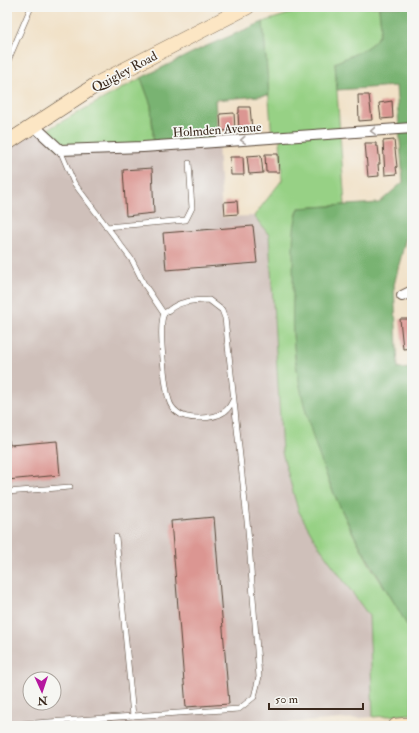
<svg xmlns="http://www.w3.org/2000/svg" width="419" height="733" font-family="'IM FELL Double Pica',serif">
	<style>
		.industrial { fill: #cfc0ba; fill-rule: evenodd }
		.green { fill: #97d185; stroke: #697e52 }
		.forest { fill: #79b372; stroke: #5a6e48 }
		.building { fill: #db9692 }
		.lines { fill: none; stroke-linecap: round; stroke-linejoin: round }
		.lane-casing { stroke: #564537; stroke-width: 6 }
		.street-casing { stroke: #564537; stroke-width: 12 }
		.secondary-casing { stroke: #564537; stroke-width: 16 }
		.lane { stroke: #fff; stroke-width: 5 }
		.street { stroke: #fff; stroke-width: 10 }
		.secondary { stroke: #fce6c4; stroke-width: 15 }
		.oneway { stroke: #a79f9a }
		.labels { text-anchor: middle; stroke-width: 3.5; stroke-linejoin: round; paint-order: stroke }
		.street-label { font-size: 13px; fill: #3b2a1e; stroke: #f6f6f2 }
	</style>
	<rect width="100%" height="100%" fill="#f6f6f2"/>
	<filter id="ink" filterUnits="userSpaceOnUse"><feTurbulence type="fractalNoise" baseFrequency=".025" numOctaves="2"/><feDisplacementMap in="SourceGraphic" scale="8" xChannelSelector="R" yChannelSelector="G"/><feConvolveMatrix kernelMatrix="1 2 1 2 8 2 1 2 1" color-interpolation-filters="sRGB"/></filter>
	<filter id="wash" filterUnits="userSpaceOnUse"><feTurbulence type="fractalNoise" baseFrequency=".012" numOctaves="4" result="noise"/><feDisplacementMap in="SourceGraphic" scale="16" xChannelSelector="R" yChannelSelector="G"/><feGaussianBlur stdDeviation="0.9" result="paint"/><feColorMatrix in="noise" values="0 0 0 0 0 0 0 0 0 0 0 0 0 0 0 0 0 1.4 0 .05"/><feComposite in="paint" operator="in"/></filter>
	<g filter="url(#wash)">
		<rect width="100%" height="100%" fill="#f1e1c7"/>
		<path class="industrial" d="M33 125 60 150 218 142 222 217 254 216 269 234 282 452 298 510 318 545 369 616 373 717 243 726H7V143ZM30 679H54V703H30Z"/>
		<g class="green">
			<path d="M311 7H379C379 15 382 24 380 32 377 47 347 57 335 63L345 205 299 208 296 216 294 237 293 333 295 359 301 388 307 414 329 483 349 526 370 565 401 613 412 635V714L373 717 369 616 318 545 298 510 282 452 269 235 254 216 282 180 280 138H272L263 22Z"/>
			<path d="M141 78 151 105 154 147 60 150 41 133Z"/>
		</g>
		<g class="forest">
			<path d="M379 7H412V228L406 237 394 285 398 369 412 368V635C393 597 368 563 349 525 320 469 297 398 293 334 292 318 293 302 293 286 294 260 290 232 299 208L379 203 403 182 396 86 337 90 335 63C347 57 377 47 380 32 382 24 379 15 379 7Z"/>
			<path d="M263 22 269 95 215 100 218 142 154 147 151 105 141 78 202 48Z"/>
		</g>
		<g id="blocks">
			<g class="building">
				<path d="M358 95H369L372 120 359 121Z"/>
				<path d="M392 101 393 118 381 119 379 103Z"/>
				<path d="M239 107H250L252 129 239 130 238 113H239Z"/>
				<path d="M234 113 235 130 221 131 220 114Z"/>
				<path d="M394 140 397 167H396L397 174 385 175 383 141Z"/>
				<path d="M365 143H376V146H378L380 164H378L379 176 368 177Z"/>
				<path d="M265 154H278L279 172H266Z"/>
				<path d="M261 155 263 173 249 174 247 156Z"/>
				<path d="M230 157H243L244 175H231Z"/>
				<path d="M152 168 154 213 126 216 123 170Z"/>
				<path d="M237 201 238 214 225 215 224 202Z"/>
				<path d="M253 226 257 263 166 270 163 233Z"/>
				<path d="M400 319H412V348L403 349Z"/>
				<path d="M7 440H9L10 445 57 441 60 475 7 480Z"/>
				<path d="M214 517 229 704 186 707 171 521Z"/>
			</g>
		</g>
	</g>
	<g filter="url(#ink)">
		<use href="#blocks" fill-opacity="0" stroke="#564537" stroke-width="1"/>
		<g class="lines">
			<defs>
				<g id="lane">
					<path d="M7 63 31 7"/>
					<path d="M60 150 74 183 132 260 144 284 164 314"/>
					<path d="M106 227 186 220 192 208 189 163"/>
					<path d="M7 492 70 487"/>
					<path d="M133 716 239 709 254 697 259 677 248 530 225 318 222 310 209 300C194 301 181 300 169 310 167 311 165 312 164 314 158 324 165 387 169 400 170 404 173 409 177 412 187 421 214 419 224 412 229 409 231 404 233 400"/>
					<path d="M7 725 133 716 116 537"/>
				</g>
				<g id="street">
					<path d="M33 125 60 150 143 147 412 128"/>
					<path d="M402 296 412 291"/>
				</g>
				<g id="secondary">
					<path d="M7 143 99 83 247 7"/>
					<path d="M396 726 412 725"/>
				</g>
			</defs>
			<use href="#lane" class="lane-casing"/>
			<use href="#street" class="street-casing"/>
			<use href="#secondary" class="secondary-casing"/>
			<use href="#lane" class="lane"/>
			<use href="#street" class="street"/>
			<use href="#secondary" class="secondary"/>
		</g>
		<defs><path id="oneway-chevron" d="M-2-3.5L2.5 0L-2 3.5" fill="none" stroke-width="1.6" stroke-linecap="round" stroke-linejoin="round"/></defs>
		<g class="oneway">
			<use href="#oneway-chevron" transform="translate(373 131) rotate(176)"/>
			<use href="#oneway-chevron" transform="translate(243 140) rotate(176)"/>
		</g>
	</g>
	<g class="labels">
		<g class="street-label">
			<text transform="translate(124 71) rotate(-28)" y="5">Quigley Road</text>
			<text transform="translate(217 129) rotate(-4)" y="5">Holmden Avenue</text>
		</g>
	</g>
	<rect width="419" height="733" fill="none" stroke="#f6f6f2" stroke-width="24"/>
	<g transform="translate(42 691) rotate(177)"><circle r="19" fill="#f6f6f2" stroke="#aba49d"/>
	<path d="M0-3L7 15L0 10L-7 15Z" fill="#b5179e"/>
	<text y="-6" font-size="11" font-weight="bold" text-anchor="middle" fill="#3b2a1e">N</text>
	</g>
	<path d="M269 703v6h94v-6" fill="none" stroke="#3b2a1e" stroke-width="2"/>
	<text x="275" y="703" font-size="12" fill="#3b2a1e" stroke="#f6f6f2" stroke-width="3" paint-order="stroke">50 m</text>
</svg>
